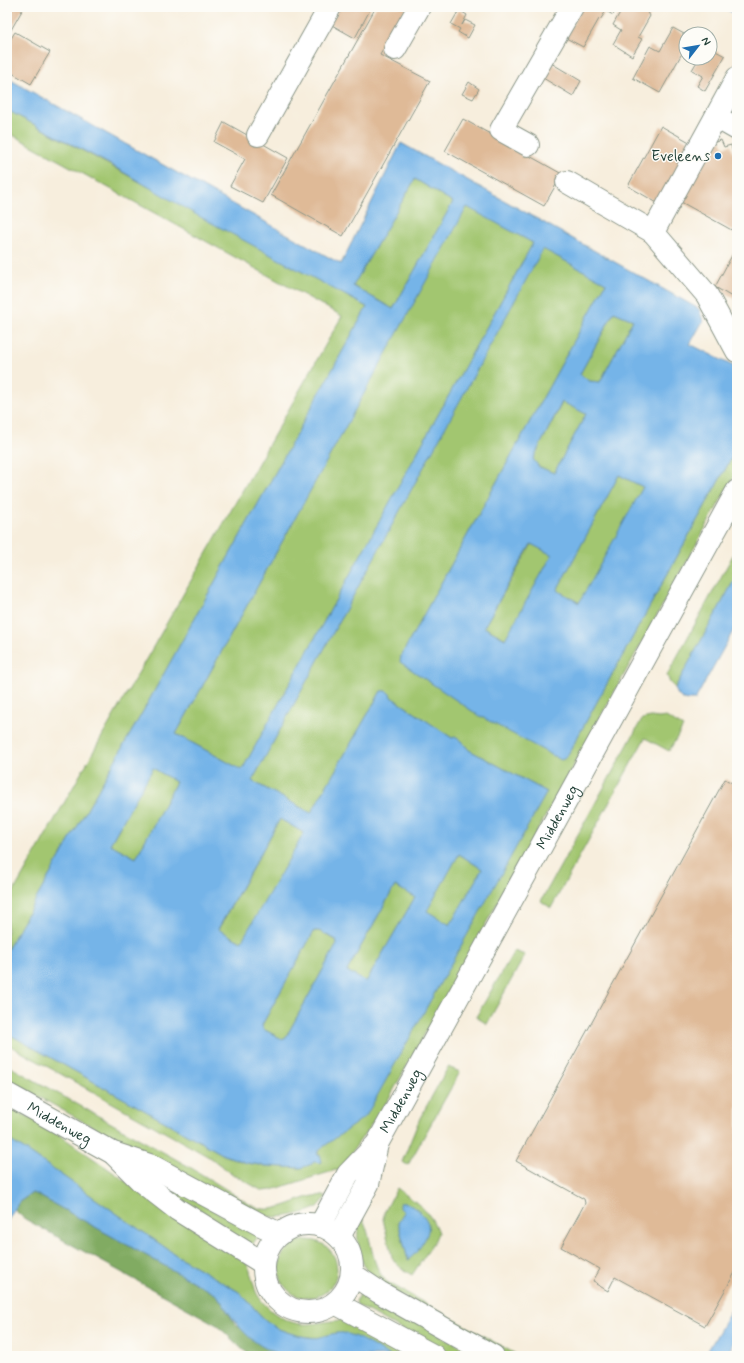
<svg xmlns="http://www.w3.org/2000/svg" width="744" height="1363" font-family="Mynerve,sans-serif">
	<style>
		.green { fill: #a2c670; stroke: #608252; fill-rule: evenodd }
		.forest { fill: #81ab62; stroke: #50744b }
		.water { fill: #75b4e8; stroke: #4a788e; fill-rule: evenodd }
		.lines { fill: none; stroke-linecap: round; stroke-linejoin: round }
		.stream { stroke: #75b4e8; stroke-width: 7 }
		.building { fill: #dfba97 }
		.minor-casing { stroke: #8b9688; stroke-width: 24 }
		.minor { stroke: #fff; stroke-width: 22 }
		.poi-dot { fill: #1f6fb2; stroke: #fdfcf7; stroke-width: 1.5 }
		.labels { text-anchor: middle; stroke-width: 3; stroke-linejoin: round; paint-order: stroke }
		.poi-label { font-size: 15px; fill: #1f3d34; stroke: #fdfcf7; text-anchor: end }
		.street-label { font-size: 15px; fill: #1f3d34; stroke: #fdfcf7 }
	</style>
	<rect width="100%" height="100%" fill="#fdfcf7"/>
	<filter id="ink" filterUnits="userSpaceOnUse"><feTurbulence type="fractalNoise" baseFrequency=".025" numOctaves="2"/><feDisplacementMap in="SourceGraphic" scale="8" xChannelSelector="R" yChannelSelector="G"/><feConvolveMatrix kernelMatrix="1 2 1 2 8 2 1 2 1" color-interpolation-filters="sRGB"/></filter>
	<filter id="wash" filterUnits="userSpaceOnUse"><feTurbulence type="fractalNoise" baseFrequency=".012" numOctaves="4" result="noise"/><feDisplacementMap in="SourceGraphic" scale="16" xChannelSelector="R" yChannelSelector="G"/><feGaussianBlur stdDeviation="0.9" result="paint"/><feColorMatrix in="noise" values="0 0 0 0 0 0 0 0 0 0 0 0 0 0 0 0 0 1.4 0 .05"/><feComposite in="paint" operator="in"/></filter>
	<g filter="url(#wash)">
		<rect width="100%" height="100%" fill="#f7eedd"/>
		<g class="green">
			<path d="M7 110C128 174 247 242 367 307L141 715 7 950V903L342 316 7 132Z"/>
			<path d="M415 179 453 202 393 309 353 286Z"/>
			<path d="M467 206 533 243 242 770 176 734Z"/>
			<path d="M543 248 606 283 401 656V662L478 715 566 758 737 448V471L388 1100C372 1124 354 1147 340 1172L336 1170 272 1190 262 1191 259 1189 234 1175 209 1157 7 1044V1033L224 1155 247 1163 267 1166 301 1168 314 1161 321 1163 320 1155 317 1154 324 1146 547 792 469 750 461 741 455 737 452 738 394 699C390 694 388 690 381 691L311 813 252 781Z"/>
			<path d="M614 312 633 320 600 382 589 381 580 374Z"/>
			<path d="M563 401 586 414 554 473 539 467 533 459Z"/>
			<path d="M619 475 643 487 580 603 557 590Z"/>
			<path d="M532 544 552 555 506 639 484 627Z"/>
			<path d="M737 548V575L675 688 670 683 667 675Z"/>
			<path d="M651 717 659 718 666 717 683 727 669 751 645 738 551 908 541 901 642 719Z"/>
			<path d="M153 768 176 782 136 858 110 844Z"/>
			<path d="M280 819 304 833 242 942 218 930Z"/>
			<path d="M459 854 482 869 450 926 426 911Z"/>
			<path d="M395 886 415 897 366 982 347 971Z"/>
			<path d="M314 931H319L336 941 337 944 286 1037 282 1039 263 1029 262 1025Z"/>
			<path d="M514 951 525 955 487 1024 476 1017Z"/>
			<path d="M7 1065C67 1099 128 1132 188 1166 203 1175 217 1184 232 1193 241 1199 249 1205 259 1208 279 1215 311 1189 326 1197 324 1200 321 1204 318 1207 307 1214 278 1219 265 1216L136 1151 7 1079Z"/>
			<path d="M448 1067 460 1072 408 1165 402 1162 420 1118Z"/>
			<path d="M7 1105 58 1134 195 1229 246 1262C252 1272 252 1283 257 1294 267 1311 288 1326 309 1324 321 1323 333 1320 346 1320L419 1356H391L346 1334 336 1333 319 1338 299 1336 278 1329 263 1318 246 1299 239 1292 176 1255 27 1151 7 1139Z"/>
			<path d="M144 1172 259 1235 252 1245 210 1222Z"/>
			<path d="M397 1188C416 1203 430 1209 438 1233L434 1242 412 1275C403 1270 397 1266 392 1257L383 1219 385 1211ZM402 1203 407 1204 408 1260 398 1222 405 1212Z"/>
			<path d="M361 1216C373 1236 369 1264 387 1282L519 1356H503L371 1277C358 1260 354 1236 361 1216Z"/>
			<circle cx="308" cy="1269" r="29"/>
			<path d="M361 1292 479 1356H449L357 1305 356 1301Z"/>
		</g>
		<path class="forest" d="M32 1193 36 1194 217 1295 235 1324 271 1352 285 1356H253L243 1350 217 1325 25 1219 14 1210 19 1202Z"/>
		<g class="water">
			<path d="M7 78 341 264 401 143 699 309 703 321 690 344 737 368V448L566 758 561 760 478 715 400 662 401 656 606 283 543 249 252 781 311 813 381 691C388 690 390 694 394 699L452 738 455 737 461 741 469 750 547 792 366 1116 319 1150 317 1154 321 1157 322 1162 319 1163 314 1161 312 1164 301 1168 267 1166 247 1163 224 1155 7 1033V950L141 715 367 307 195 214 111 165 7 110ZM415 179 453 202 393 309 353 286ZM467 207 533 243 242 770 176 734ZM614 312 633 320 600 382 589 381 580 374ZM562 402 586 414 554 473 539 467 533 459ZM619 475 643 487 579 603 557 590ZM531 544 552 555 505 639 484 627ZM153 768 176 782 136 858 110 844ZM280 819 304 833 241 942 218 929ZM459 854 482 869 450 925 427 911ZM395 886 415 897 366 982 347 971ZM314 931H319L336 940 337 944 286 1037 282 1039 263 1029 262 1025Z"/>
			<path d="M737 575V624L695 700C683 700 679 700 675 688Z"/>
			<path d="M7 1139 27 1151 176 1255 239 1292C252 1304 262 1321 279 1329 288 1333 311 1340 321 1337 329 1335 335 1332 344 1333 357 1335 379 1350 391 1356H285C248 1345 237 1325 217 1295L36 1194 32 1193 19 1202 7 1222Z"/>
			<path d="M400 1203C407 1202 410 1205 416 1209 429 1219 432 1227 424 1241 419 1249 415 1255 408 1260L398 1222 404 1212 400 1208Z"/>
			<path d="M737 1300V1337L726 1356H705Z"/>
		</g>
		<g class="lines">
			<path class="stream" d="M729 7 737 11"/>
		</g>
		<g id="blocks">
			<g class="building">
				<path d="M7 7H24L7 37Z"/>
				<path d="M340 7H369L371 8 355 38 330 24Z"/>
				<path d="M376 7H407L380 55 430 81 343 236 271 195Z"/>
				<path d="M582 7H617L613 15 606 11 600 20 599 19 583 47 566 38Z"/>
				<path d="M623 7 636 8 642 7 647 10 650 16 638 37 642 39 632 56 613 44 621 30 613 25Z"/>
				<path d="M459 10 467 15 462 25 465 20 475 25 468 38 458 32 460 29 451 24Z"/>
				<path d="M673 28 686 35V46L660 93 633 78 650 46 660 51Z"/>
				<path d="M15 32 50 52 31 84 7 70V45Z"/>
				<path d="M710 48 725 56 705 91 697 86 703 76 692 70 699 58H710Z"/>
				<path d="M551 63 581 81 573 96 543 78Z"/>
				<path d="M469 82 479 89 473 99 462 94Z"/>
				<path d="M463 119 562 174 544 206 445 151Z"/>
				<path d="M224 122 288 158 263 203 230 186 245 159 214 142Z"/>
				<path d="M661 126 693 144 659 204 628 186Z"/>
				<path d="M721 140 724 147 731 145 733 153 737 152V233L681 202 707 145Z"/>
				<path d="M737 246V300L715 287Z"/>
				<path d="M725 779 737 786V1269L705 1326 615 1277 608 1291 596 1284 597 1283 593 1281 600 1269 561 1247 585 1203 584 1199 516 1161Z"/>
			</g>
		</g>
	</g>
	<g filter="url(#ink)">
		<use href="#blocks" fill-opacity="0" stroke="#8b9688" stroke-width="1"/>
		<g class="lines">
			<defs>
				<g id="minor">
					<path d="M395 49 419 7"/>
					<path d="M737 78 653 232 707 295 737 351"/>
					<path d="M716 117 737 129"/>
					<path d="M258 135 330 7"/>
					<path d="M528 145 501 130 572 7"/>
					<path d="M567 182 653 232"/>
					<path id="s1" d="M7 1094 113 1153 152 1166 261 1225 280 1234"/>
					<path d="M115 1155 142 1182 178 1210 263 1263"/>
					<circle cx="308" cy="1268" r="44"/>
					<path id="s2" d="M320 1226 348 1174 377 1144 737 491"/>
					<path d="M339 1237 368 1184 377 1144"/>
					<path d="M352 1274 379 1292 493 1356"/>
					<path d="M335 1303 434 1356"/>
				</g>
			</defs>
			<use href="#minor" class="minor-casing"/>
			<use href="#minor" class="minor"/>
		</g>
	</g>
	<circle class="poi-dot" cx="718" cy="156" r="4"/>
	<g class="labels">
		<g class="poi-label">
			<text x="710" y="161">Eveleens</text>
		</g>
		<g class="street-label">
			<text dy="5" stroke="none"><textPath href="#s2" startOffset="474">Middenweg</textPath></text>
			<text dy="5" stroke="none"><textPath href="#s2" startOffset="150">Middenweg</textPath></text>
			<text dy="5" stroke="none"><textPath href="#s1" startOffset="60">Middenweg</textPath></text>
		</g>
	</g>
	<rect width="744" height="1363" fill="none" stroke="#fdfcf7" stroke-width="24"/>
	<g transform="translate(698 46) rotate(59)"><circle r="19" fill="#fdfcf7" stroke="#a4b0a9"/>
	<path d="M0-3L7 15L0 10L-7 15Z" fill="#1f6fb2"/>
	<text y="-6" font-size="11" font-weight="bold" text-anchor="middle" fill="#1f3d34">N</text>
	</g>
</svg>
